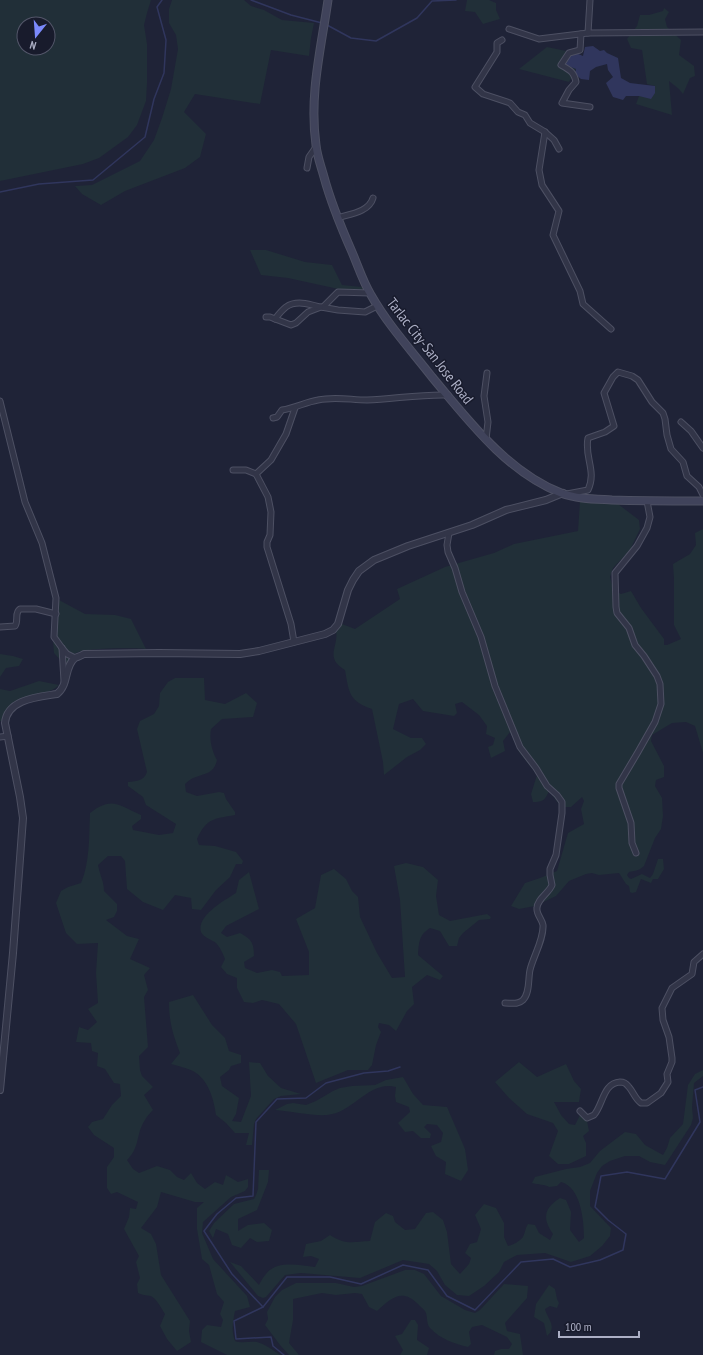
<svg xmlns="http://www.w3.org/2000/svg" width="703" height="1355" font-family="'PT Sans Narrow',sans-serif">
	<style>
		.green { fill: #212f38; fill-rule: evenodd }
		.water { fill: #30365d }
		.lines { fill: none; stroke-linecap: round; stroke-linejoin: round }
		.stream { stroke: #30365d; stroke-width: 1.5 }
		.minor-casing { stroke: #4d5063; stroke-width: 7 }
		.tertiary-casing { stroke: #4d5063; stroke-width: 8 }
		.secondary-casing { stroke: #4d5063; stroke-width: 9 }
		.minor { stroke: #323548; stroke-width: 5 }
		.tertiary { stroke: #323548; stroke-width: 6 }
		.secondary { stroke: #40435b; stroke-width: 7 }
		.labels { text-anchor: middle; stroke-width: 3; stroke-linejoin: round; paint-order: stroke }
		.street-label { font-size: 15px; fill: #acafc5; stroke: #181b2c }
	</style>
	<rect width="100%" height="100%" fill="#1f2337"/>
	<g class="green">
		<path d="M0 0H151L147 13 144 25 147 44V83L146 101 137 125 128 137 99 158 83 164 0 181ZM24 24H48V48H24Z"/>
		<path d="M172 0H244L251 6 264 10 282 20 314 23 311 38 309 56 271 50 260 104 195 94 184 112 206 134 200 157 185 168 125 191 101 205 82 194 75 186 92 185 140 161 154 140 162 118 171 89 178 49 176 35 169 23V9Z"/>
		<path d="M467 0H489L496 3V10L500 19 483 24 475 12 465 11Z"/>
		<path d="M664 8 669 12 665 19 667 27 681 40 679 55 694 66 695 76 690 78 683 94 679 89 669 81 672 115 636 104 639 96 655 86 647 84 642 50 631 48 627 39 637 26 640 15H649L663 11Z"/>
		<path d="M547 47 576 53 564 64 576 69 569 82 519 69Z"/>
		<path d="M250 250H266L305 262 332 265 342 285 362 287 366 295 288 278 261 275Z"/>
		<path d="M580 501 618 504 639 520 640 529 630 550 613 568 610 577 613 589 621 594 631 591 641 608 664 639V645H667L681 639 674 625V579L673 564 690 554 696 545 695 533 703 529V753L695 726 686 722 672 723 652 735 651 741 664 766V777L656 780 655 786 662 798 663 816 661 829 655 838 644 866C640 870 635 871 629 872L627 875 629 878 631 879 642 874 650 878 653 874 658 859H663L664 869 658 879H653L651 883 641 879 636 892 632 893 630 892 629 886 626 884 619 873 599 875 592 873 586 874 569 881 556 896 535 906 519 909 511 906 525 883 540 878 557 871 568 833 584 824 581 809 584 801 582 797 571 807H561L549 791C545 800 543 802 533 802L531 794 537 775 519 752 510 732 503 741 505 751 491 758 488 747 493 745 495 738 486 734 487 726 479 715 462 702 455 704 457 713 454 716 423 711 413 699 399 704 393 729 411 738H422L426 744 420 750 407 757 384 775 383 762 372 709C349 701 349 693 345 670 324 657 339 648 336 630L342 624 355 629 400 599 397 589 445 567 494 553 514 544 578 531Z"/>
		<path d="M59 600 85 614 115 615 131 619 146 649C133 648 81 647 73 655 70 658 68 663 66 666L54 653 53 640 58 617Z"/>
		<path d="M0 654 13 656 23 659 19 666 6 668 0 677Z"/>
		<path d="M175 678H204L205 700 225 704 246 693 257 703 253 717 222 719 211 729C209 740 212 751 217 760 214 773 207 773 196 777 192 778 188 781 185 784L186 792 197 796 219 792 224 793 226 799 235 812V815C213 819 207 818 197 839L199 845 215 846 236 852 243 861 242 864H236L230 877 216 890 201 910 192 909 191 898 175 895 163 910 143 902 127 889 125 861 121 856H108L98 865C100 876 104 881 104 891L117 904V911L114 917 106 920 127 936 139 939 130 959 150 968 144 975 148 990 144 997 148 1047 139 1056 140 1070 142 1076 153 1087 144 1095 153 1110C150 1113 147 1116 145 1120 136 1133 140 1148 127 1160L133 1169 139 1173 157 1166 170 1170 177 1177 184 1180 191 1173 197 1183 205 1189 215 1182 223 1185 226 1175 238 1182 248 1179V1187L245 1191 231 1197 203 1222 202 1233 213 1259 247 1296 250 1307 235 1311C233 1321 231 1331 235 1341 242 1344 249 1341 257 1342 265 1344 273 1350 280 1355H227L201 1342 202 1330 207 1325 221 1327 223 1320 220 1314 224 1302 217 1294 209 1265 202 1259 197 1229V1208L204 1202H195L161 1192 157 1207 141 1228 151 1234 156 1244 161 1275 190 1321 189 1331 191 1342 177 1351 167 1339 160 1326 165 1314C161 1308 157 1299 151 1296 146 1295 142 1295 138 1293L137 1284 140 1278 136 1262 139 1256 124 1229 129 1217 130 1208 136 1209 138 1202 117 1192 111 1194 107 1188V1167L114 1157V1148L94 1135 88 1127 92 1122 103 1119 112 1105 121 1096 120 1084 114 1083 105 1069 97 1066 98 1053 92 1051 91 1043 76 1042 79 1027 88 1030 97 1022 88 1009 98 1003 96 973 98 943 77 944 66 933 56 903 61 891 68 887 81 883C90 862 89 836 90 813 112 796 118 805 141 815V819L132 826 133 830 159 835 173 833 176 824 146 805 143 797 128 786V782C137 781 144 781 147 772L137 729 140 721 154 714 159 706 160 693 168 682Z"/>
		<path d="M39 681 59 685C46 698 17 694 6 710 4 713 3 718 2 721H0V689L10 691Z"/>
		<path d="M406 863 423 867 438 880 436 896 439 915 450 921 487 914 491 917 490 919 479 920 463 933 459 938 457 946H449L440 931 430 928C419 935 419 942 418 955L443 976 440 980 427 975 412 987 414 1004 407 1011 396 1031 389 1025 379 1023 378 1027 381 1032 376 1045 372 1065 368 1070H348L316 1083 296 1024 279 1004 262 1000 253 1003 244 1002 237 988V978L227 974 221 967 225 959C223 954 220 947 216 943 212 940 203 937 201 932 196 916 225 900 236 893L239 880 249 872 259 909 226 926 221 933 227 937 240 933C251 939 254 942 254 956L244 962 245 968 257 973 272 970 280 972 282 976 309 975V952L296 919 315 908 321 875 334 869 346 879 352 891 358 897 360 917 377 953 392 978 405 977 400 900 394 866Z"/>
		<path d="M193 995 212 1025 225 1038 229 1051 241 1055V1063L231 1066 229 1070 220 1077 222 1086 239 1098 236 1114 232 1121 241 1122 251 1096 249 1062 260 1063 268 1076 281 1088 301 1094 281 1096 274 1099 256 1119 254 1124 252 1145H246L249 1133H235L226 1123 216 1115C214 1099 208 1079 193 1071 187 1068 178 1066 171 1064L180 1053C173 1035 169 1022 169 1002Z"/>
		<path d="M519 1062 537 1077 566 1064 574 1081 581 1089 579 1102H554L561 1115 569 1124 575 1125 580 1115 587 1121 589 1131 583 1136 586 1143V1156L569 1164H558L549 1156 558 1131 553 1123 527 1114 509 1098 495 1082Z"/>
		<path d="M703 1070V1076L694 1083 692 1107 693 1118 691 1125 665 1165 650 1162 639 1156H625L610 1161 602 1166 597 1173 590 1191V1206L611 1228 610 1236 602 1246 590 1256 571 1262 545 1253 517 1255 504 1262 499 1272 484 1286 469 1296 457 1295 445 1285 437 1271 429 1264 403 1260 360 1278 301 1273 285 1275 266 1297 263 1298 258 1296 230 1262 241 1266 259 1285C261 1281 263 1277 266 1274 276 1260 300 1265 315 1267L319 1259 311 1256 303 1257 306 1244 321 1241 330 1235C345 1245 352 1242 370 1241L375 1222 386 1213 393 1216 395 1222 405 1230 415 1229 426 1213 433 1212 443 1220 447 1232 451 1264 460 1274 469 1264 471 1258 465 1253 470 1244 477 1242 481 1229 475 1215 484 1204 496 1208 504 1223V1237L508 1246C513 1245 520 1241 523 1237 525 1233 525 1229 528 1224L535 1225 539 1233 550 1240 553 1234C542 1218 544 1208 560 1198L566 1200 571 1212 570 1230 579 1242 584 1238C584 1221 581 1187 561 1182L557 1186 549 1187C545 1184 538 1185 532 1183L535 1177 566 1169 580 1167 590 1163 600 1151 625 1132 636 1134 645 1145 663 1155 667 1148 670 1138 683 1124 688 1085 695 1074Z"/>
		<path d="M403 1077 413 1094 423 1105 447 1107 465 1149 468 1170 461 1181 445 1174 446 1162 436 1156 431 1146 441 1142 443 1133 437 1125 427 1124 424 1127 431 1134 430 1138H421L413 1131 405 1132 398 1123 410 1112 409 1107 396 1102 395 1096 396 1087C369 1080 353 1113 327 1115 312 1116 290 1111 275 1110L287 1104 293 1103 306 1105 316 1101 333 1091 340 1088 352 1086 375 1085 386 1080Z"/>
		<path d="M259 1170H269L268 1182 257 1210 238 1219V1231L248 1225 264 1223 272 1230 269 1241 257 1242 250 1238 241 1248 232 1245 228 1234 216 1229 213 1238 209 1231 214 1223 234 1204 254 1199 256 1195 258 1189Z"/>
		<path d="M405 1270H415L424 1274 441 1296 465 1310 475 1313 480 1310 504 1284 528 1286 527 1298 505 1323 507 1331 520 1334 523 1355H494L495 1351 501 1349H509L512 1344 507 1337 482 1325 472 1327 469 1332 471 1344 468 1347C455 1344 440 1339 430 1328 426 1324 428 1316 425 1311 423 1309 420 1306 418 1304 402 1288 391 1298 377 1311L369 1307 362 1294 355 1293 336 1295 322 1293 293 1299V1320L289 1343 299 1355H289L280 1345 265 1325 268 1319 267 1312 275 1297 282 1290 296 1283H336L354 1287 362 1286Z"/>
		<path d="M549 1285 555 1289 557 1299 559 1303 557 1308 550 1306 545 1309C547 1318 558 1327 547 1336L544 1323 534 1317 536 1304Z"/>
		<path d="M411 1320H415L418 1325 417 1340 429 1348 427 1355H400L403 1350 395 1336 402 1334Z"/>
	</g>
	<path class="water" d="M593 46 600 51 604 50 607 53 618 58 621 78 630 83 655 86V93L651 99 639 96H626L623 100 613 97 606 83 613 77 608 70 607 64 596 67 590 71 589 80 581 79 575 74 576 69 563 64 568 57 576 53 583 56 585 47Z"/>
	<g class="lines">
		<g class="stream">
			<path d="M251 0 291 15 322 23"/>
			<path d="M327 25 351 38 376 41 417 18 432 1 456 0"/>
			<path d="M0 192 39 184 93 180 145 137 154 99 164 73 166 40 157 7 162 0"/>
			<path d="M263 1307 232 1274 204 1231 217 1214 236 1198 253 1196 256 1122 277 1099 306 1098 326 1083 364 1073 388 1071 400 1067"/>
			<path d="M284 1355 273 1346 271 1337 236 1339 234 1321 263 1307 287 1277H330L361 1284 403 1265 428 1270 447 1296 475 1310 521 1262 553 1259 570 1267 600 1260 623 1250 626 1234 608 1220 595 1207 601 1176 627 1172 665 1179 700 1122 695 1090 703 1087"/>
		</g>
		<defs>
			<g id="minor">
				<path d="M509 29 539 39 588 33 703 32"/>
				<path d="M588 33 590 0"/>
				<path d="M581 34 580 50 569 53 561 65C570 70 574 72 576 82L569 90 562 103 590 107"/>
				<path d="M502 40 497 43V52L475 87 483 94 510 103 518 112 525 115 530 123 545 132 554 140 559 149"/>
				<path d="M545 132 539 170 542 185 559 211 553 235 580 291 583 304 611 329"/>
				<path d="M307 168 309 157 316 147"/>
				<path d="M337 218C350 214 369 212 373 198"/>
				<path d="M323 307 338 292 370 293"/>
				<path d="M266 317H270L291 325 296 323 308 312 321 307 338 310 365 312 377 306"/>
				<path d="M275 319C278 315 282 310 286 307 296 300 309 304 320 307"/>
				<path d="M0 401 25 502 42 543 56 598 54 637 62 648 67 654 75 658"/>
				<path d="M273 418 277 417 282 410C295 408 306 402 318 400 335 396 351 400 367 400 394 399 421 394 448 395"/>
				<path d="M681 422 691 431 703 448"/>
				<path d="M486 439 488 422 484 396 487 373"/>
				<path d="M233 470H246L256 474 268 497 271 512 270 535 267 542V547L291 624 294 642"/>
				<path d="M256 474 271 460 286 434 295 408"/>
				<path d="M567 494 588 490C597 471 584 457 588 438L605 432 614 426 604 393 613 377 618 372 632 376 638 380 652 402 663 413 665 419 667 435 671 449 683 462 687 476 699 487 703 495"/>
				<path d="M449 533 447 545 448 552 455 568 462 592 481 637 495 686 520 747 536 768 547 786 557 795 562 802V813L556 855 550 869V875L552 885C549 893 537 899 537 908 536 914 542 919 543 925 544 939 533 957 530 970 528 979 530 993 523 1000 518 1005 511 1003 505 1003"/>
				<path d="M0 627 15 626C19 620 14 613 20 609H36L56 614"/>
				<path d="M62 648 64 681"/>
				<path d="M0 737 8 736"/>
				<path d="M636 853 632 843 631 823 619 788V784L638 752 655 722 661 704 660 684 657 676 644 656 635 645 629 628 617 613 616 607 615 573 637 546 647 528 650 517 647 501"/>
				<path d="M580 1111 587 1118 594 1115C603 1105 603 1083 620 1082 623 1082 626 1083 628 1086 633 1091 635 1099 641 1103H647L661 1093 668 1082 667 1074 672 1062V1058L669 1037 663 1020 662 1008 672 988 692 974 694 962 703 954"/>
			</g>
			<path id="tertiary" d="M0 1090 13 953 23 818 20 797 5 723C7 699 38 697 57 694 69 685 64 666 75 658 77 657 81 656 84 654L159 653 240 654 259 651 325 634 333 630 338 624 348 590 353 580 359 571 374 560 408 546 472 525 506 510 546 500 563 493"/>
			<path id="secondary" d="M328 0C321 49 309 95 316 145 317 156 321 166 324 177 331 203 341 227 352 252 358 266 363 282 371 295 388 325 411 350 432 377 468 420 507 472 561 493 577 499 595 499 612 500 642 501 673 501 703 501"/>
		</defs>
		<use href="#minor" class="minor-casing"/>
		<use href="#tertiary" class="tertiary-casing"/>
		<use href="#secondary" class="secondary-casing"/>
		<use href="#minor" class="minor"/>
		<use href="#tertiary" class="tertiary"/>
		<use href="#secondary" class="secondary"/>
	</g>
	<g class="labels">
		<g class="street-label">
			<text transform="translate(430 351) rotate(52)" y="5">Tarlac City-San Jose Road</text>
		</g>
	</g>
	<g transform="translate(36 36) rotate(197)"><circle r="19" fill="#181b2c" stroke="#535669"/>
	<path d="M0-3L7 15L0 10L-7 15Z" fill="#7b89fb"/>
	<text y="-6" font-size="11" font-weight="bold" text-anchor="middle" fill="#acafc5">N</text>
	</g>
	<path d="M559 1331v6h80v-6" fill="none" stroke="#acafc5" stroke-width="2"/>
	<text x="565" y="1331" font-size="12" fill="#acafc5" stroke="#181b2c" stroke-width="3" paint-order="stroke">100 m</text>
</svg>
